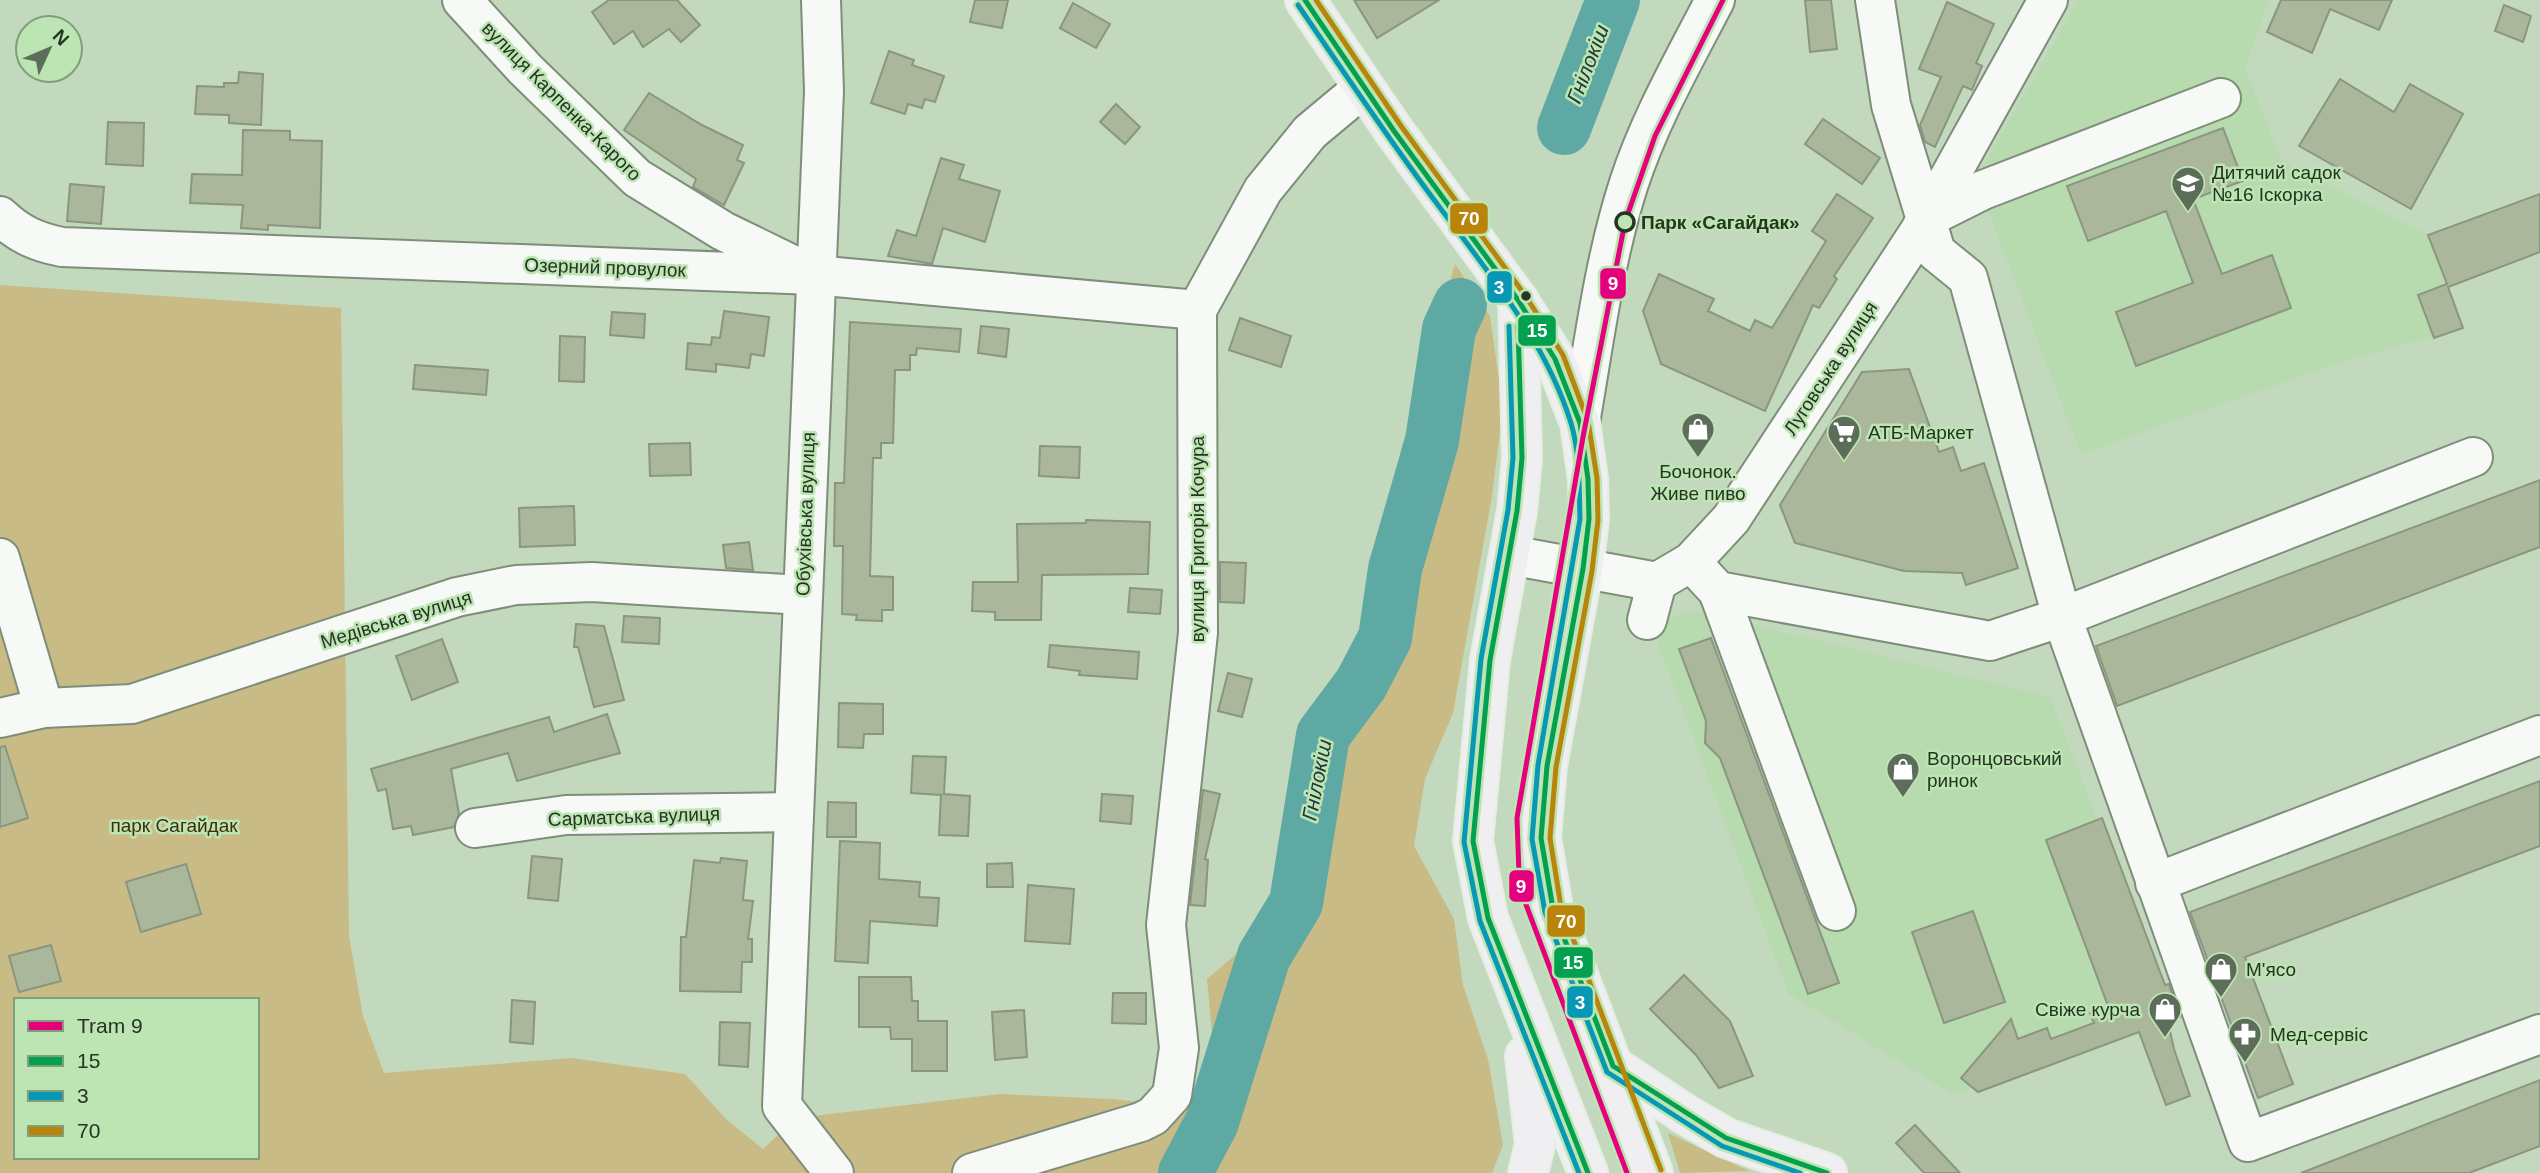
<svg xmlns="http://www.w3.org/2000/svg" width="2540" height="1173" font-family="Helvetica,sans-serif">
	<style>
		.built { fill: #b7daaf }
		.green { fill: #c8bb86; fill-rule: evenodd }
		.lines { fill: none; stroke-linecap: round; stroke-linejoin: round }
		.river { stroke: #5ea9a4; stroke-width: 54 }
		.building { fill: #aab79b; stroke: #8a967f; stroke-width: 2 }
		.minor-casing { stroke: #7e8e7a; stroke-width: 42 }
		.major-casing { stroke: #e4eee2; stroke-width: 42 }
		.minor { stroke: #f6f9f5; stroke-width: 38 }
		.major { stroke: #efeef0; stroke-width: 38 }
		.bus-1-casing { stroke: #bde4b3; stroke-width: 10 }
		.bus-2-casing { stroke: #bde4b3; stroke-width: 10 }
		.bus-3-casing { stroke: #bde4b3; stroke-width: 10 }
		.bus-1 { stroke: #02a04f; stroke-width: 5 }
		.bus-2 { stroke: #0698b4; stroke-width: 5 }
		.bus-3 { stroke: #b8840a; stroke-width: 5 }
		.tram-1-casing { stroke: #bde4b3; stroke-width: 10 }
		.tram-1 { stroke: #e5007d; stroke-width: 5 }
		.stop-dot { fill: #bde4b3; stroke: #253522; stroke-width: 3.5 }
		.bus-dot { fill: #253522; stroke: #bde4b3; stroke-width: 2.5 }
		.labels { text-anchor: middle; stroke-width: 5; stroke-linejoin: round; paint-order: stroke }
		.street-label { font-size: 19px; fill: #253522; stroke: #bde4b3 }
		.poi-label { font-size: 19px; fill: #253522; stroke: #bde4b3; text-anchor: start }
		.stop-label { font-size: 19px; font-weight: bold; fill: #253522; stroke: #bde4b3; text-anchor: start }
		.park-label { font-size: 19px; fill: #402d09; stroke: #bde4b3 }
		.water-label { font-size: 21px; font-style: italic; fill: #223839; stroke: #bde4b3 }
		.line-badge { stroke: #bde4b3; stroke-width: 2.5 }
		.badge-label { font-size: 19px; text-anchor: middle; font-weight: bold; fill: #fff }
	</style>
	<rect width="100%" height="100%" fill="#c3d9be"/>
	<g class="built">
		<path d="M2078 0H2269L2245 67 2281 161 2428 235 2463 328 2342 362 2081 454 1976 179Z"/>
		<path d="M1693 610 2050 697 2174 1016 1954 1095 1789 994 1651 625Z"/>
	</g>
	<g class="green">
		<path d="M1455 264 1490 316 1503 408 1492 496 1453 713 1425 779 1414 846 1454 919 1463 985 1488 1059 1503 1145 1492 1173H0V285L341 308 349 936 363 1016 384 1073 572 1058 685 1074 726 1119 763 1149 796 1118 1000 1094 1112 1099 1201 1109 1215 1067 1207 979 1250 942 1303 862 1333 743 1368 659 1383 611 1401 450ZM16 1000H257V1157H16Z"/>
		<path d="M1668 1133 1749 1171 1680 1173Z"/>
	</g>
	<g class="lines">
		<g class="river">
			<path d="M1564 128 1613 0"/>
			<path d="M1185 1173 1212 1122 1264 956 1296 903 1323 735 1361 684 1385 638 1395 569 1432 441 1449 329 1460 305"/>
		</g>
	</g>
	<g class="building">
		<path d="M609 0H677L700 25 681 42 669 29 643 47 633 31 614 44 592 12Z"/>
		<path d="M975 0H1008L1002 28 970 22Z"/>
		<path d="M1354 0H1439L1377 38Z"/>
		<path d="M1805 0H1831L1837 49 1810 52Z"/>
		<path d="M2281 0H2392L2379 30 2330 9 2312 53 2267 32Z"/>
		<path d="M1947 2 1994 24 1976 63 1982 66 1972 90 1963 86 1935 147 1925 142 1920 125 1941 77 1919 69Z"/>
		<path d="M1073 3 1110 24 1096 48 1060 28Z"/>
		<path d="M2504 5 2531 16 2523 42 2495 31Z"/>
		<path d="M889 51 914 60 912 65 944 76 935 102 925 99 922 108 908 104 905 114 871 103Z"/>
		<path d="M239 72 263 74 261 125 229 123V115L195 114 197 86 224 87V83H238Z"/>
		<path d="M2340 79 2394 112 2410 84 2463 114 2411 209 2299 146Z"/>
		<path d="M649 93 702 125 743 145 737 160 744 163 724 205 693 187 696 179 624 130Z"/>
		<path d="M1116 104 1140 127 1125 144 1100 122Z"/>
		<path d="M1823 119 1880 158 1862 184 1805 144Z"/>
		<path d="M108 122 144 123 143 166 106 164Z"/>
		<path d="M2223 128 2243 181 2193 199 2222 274 2272 255 2291 308 2136 366 2116 312 2193 283 2166 211 2088 241 2067 186Z"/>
		<path d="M243 130 290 131V140L322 141 320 228 268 225V230L241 228 243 205 190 203 192 174 242 175Z"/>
		<path d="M941 158 964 165 959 179 1000 191 985 242 943 228 932 264 888 256 897 230 916 236Z"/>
		<path d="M70 184 104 187 101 224 67 221Z"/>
		<path d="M1837 194 1873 218 1834 276 1837 279 1819 308 1813 305 1765 411 1661 364 1643 311 1659 274 1714 299 1708 311 1750 331 1755 320 1772 328 1826 241 1812 231Z"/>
		<path d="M2540 194V252L2448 287 2463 328 2434 338 2418 295 2447 284 2428 235Z"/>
		<path d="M724 311 769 317 764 356 751 354 749 368 716 364V372L686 369 688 343 711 345 712 337 720 338Z"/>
		<path d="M612 312 645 314 644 338 610 335Z"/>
		<path d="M1240 318 1291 336 1281 367 1229 350Z"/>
		<path d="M850 322 961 329 959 352 917 348 916 355H910V370H895L893 443H881V458H873L870 576 893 577V610H882V621L856 620 857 615 842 614 843 546H834L835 483H844Z"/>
		<path d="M981 326 1009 329 1006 357 978 353Z"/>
		<path d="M560 336 585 337 584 382 559 381Z"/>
		<path d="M415 365 488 370 486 395 413 389Z"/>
		<path d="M1909 369 1939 452 1953 447 1961 471 1984 463 2018 568 1966 585 1962 573 1904 571 1795 543 1780 505 1862 372Z"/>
		<path d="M690 443 691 475 650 476 649 444Z"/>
		<path d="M1040 446 1080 447 1079 478 1039 476Z"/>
		<path d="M2540 480V547L2117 706 2096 646Z"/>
		<path d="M574 506 575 545 520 547 519 508Z"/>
		<path d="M1086 520 1150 522 1148 574 1042 575 1041 620H995V612L972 611 973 582H1018L1017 524 1086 523Z"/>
		<path d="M749 542 753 570 726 568 723 545Z"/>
		<path d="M1220 562 1246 563 1244 603 1220 602Z"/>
		<path d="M1130 588 1162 590 1160 614 1128 612Z"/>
		<path d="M624 616 660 618 659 644 622 642Z"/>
		<path d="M576 624 604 626 624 700 594 707 578 647H574Z"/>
		<path d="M1711 638 1839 983 1808 994 1720 758 1705 743 1706 721 1679 649Z"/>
		<path d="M442 639 458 682 412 700 396 656Z"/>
		<path d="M1050 645 1139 652 1137 679 1079 675 1080 671 1048 667Z"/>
		<path d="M1228 673 1252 679 1242 717 1218 711Z"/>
		<path d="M839 703 883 704V734H864L863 748 838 747Z"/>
		<path d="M607 714 620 753 517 781 508 753 451 769 459 814 454 827 413 835 411 826 393 829 386 789 378 791 371 769 549 717 554 732Z"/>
		<path d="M5 746 28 818 0 827V747Z"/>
		<path d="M913 756 946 757 944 794 970 796 968 836 939 835 941 795 911 793Z"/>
		<path d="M2540 781V846L2245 957 2293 1084 2258 1098 2190 912Z"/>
		<path d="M1203 790 1220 794 1205 859 1208 860 1205 906 1190 905Z"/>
		<path d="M1102 794 1133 796 1131 824 1100 821Z"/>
		<path d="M828 802 856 803V837H827Z"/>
		<path d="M2102 818 2165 985 2169 984 2180 1017 2168 1022 2174 1049 2190 1096 2166 1105 2139 1032 1978 1092 1961 1078 2011 1019 2018 1039 2047 1028 2051 1039 2094 1023 2090 1013 2108 1006 2046 840Z"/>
		<path d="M840 841 880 843 879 879 920 882 919 897 939 898 937 926 870 921 868 963 835 961Z"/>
		<path d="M532 856 562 859 558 901 528 898Z"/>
		<path d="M721 858 747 861 743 900 753 901 748 939H752V962H742L741 992 680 991 681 937H686L694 860 720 863Z"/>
		<path d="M1012 863 1013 887H987V864Z"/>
		<path d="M186 864 201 914 141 932 126 882Z"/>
		<path d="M1028 885 1074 889 1070 944 1025 941Z"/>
		<path d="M1973 911 2005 1002 1944 1023 1912 932Z"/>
		<path d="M51 945 61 981 19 992 9 956Z"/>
		<path d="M1684 975 1730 1021 1753 1076 1719 1088 1696 1055 1650 1009Z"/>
		<path d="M859 977H911L912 1001H918V1021H947V1071H912V1039H891L890 1027H859Z"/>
		<path d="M1113 993H1146V1024L1112 1023Z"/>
		<path d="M512 1000 535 1002 533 1044 510 1042Z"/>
		<path d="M1024 1010 1027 1057 995 1060 992 1012Z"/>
		<path d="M720 1022 750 1023 748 1067 719 1065Z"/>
		<path d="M2540 1080V1146L2469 1173H2301Z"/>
		<path d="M1915 1125 1960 1173H1924L1896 1143Z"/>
	</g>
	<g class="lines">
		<defs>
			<g id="minor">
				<path d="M462 0 525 69 637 178 723 231 799 268"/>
				<path d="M821 0 824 91 782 1106 834 1173"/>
				<path d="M1875 0 1891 105 1936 252 1968 278 2062 617 2248 1142 2540 1034"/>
				<path d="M0 216C19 234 36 242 62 247L814 275 1197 310"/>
				<path d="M1925 219 1983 190 2221 98"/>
				<path d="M1580 423C1594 343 1604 260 1629 183 1650 119 1684 60 1715 0"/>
				<path d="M1510 555 1657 582 1691 562 1731 519 1919 232 2048 0"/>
				<path d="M0 558 44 708"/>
				<path d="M1691 562 1718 591 1990 641 2062 617 2473 457"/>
				<path d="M1718 591 1836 911"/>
				<path d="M1647 620 1657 582"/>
				<path d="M0 718 44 708 132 704 457 597 516 585 592 582 801 595"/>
				<path d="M475 828 566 815 793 812"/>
				<path d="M2155 883 2540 735"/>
				<path d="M972 1173 1141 1122 1153 1116 1172 1095 1179 1048 1166 925 1198 633 1197 310 1263 190 1310 132 1364 87"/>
			</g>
			<g id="major">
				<path d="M1305 0 1394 131 1518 300 1555 359 1580 423 1588 479 1589 519 1583 569 1547 766 1541 838 1553 909 1653 1173"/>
				<path d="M1518 300 1522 458 1517 511 1490 660 1473 841 1488 918 1588 1173"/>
				<path d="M1525 1056 1535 1144 1528 1173"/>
				<path d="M1613 1066 1683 1113 1726 1138 1827 1173"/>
			</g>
		</defs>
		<use href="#minor" class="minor-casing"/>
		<use href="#major" class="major-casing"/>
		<use href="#minor" class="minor"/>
		<use href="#major" class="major"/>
		<defs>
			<g id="bus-1">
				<path d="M1305 0 1394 131 1518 300 1555 359 1580 423 1588 479 1589 519 1583 569 1547 766 1541 838 1553 909 1613 1066 1726 1138 1827 1173"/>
				<path d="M1518 326 1522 458 1517 511 1490 660 1473 841 1488 918 1588 1173"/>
			</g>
			<g id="bus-2">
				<path d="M1298 5C1341 68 1383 131 1429 193 1482 265 1544 336 1571 423 1580 453 1579 488 1580 519L1538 765 1532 839 1545 912 1607 1072 1722 1146 1800 1173"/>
				<path d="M1509 326 1513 458 1508 510 1481 659 1464 842 1480 921 1579 1173"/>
			</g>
			<path id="bus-3" d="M1316 0 1401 126 1525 295 1563 355 1588 421 1597 478 1598 520 1592 571 1556 767 1550 838 1561 907 1661 1170"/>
		</defs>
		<use href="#bus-1" class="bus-1-casing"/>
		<use href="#bus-2" class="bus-2-casing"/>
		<use href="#bus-3" class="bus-3-casing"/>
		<use href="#bus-1" class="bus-1"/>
		<use href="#bus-2" class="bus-2"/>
		<use href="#bus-3" class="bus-3"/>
		<defs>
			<path id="tram-1" d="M1627 1173 1525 902 1519 875 1517 818 1583 437 1625 222 1655 136 1723 0"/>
		</defs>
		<use href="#tram-1" class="tram-1-casing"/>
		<use href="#tram-1" class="tram-1"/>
	</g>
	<defs>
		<symbol id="school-pin" viewBox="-11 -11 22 30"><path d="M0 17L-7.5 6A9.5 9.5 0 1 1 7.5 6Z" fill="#5c6e59" stroke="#bde4b3"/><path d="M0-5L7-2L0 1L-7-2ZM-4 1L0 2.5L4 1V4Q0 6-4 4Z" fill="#fff"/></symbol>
		<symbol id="shop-pin" viewBox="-11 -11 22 30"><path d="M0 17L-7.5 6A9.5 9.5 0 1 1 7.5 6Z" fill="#5c6e59" stroke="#bde4b3"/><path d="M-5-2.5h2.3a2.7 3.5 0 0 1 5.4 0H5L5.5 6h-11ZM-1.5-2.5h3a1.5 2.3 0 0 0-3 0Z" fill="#fff"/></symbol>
		<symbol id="supermarket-pin" viewBox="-11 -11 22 30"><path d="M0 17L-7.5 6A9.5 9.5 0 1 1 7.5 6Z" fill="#5c6e59" stroke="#bde4b3"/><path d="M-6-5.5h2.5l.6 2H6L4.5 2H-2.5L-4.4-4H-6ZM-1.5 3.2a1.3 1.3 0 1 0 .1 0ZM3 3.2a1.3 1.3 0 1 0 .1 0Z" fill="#fff"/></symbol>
		<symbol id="pharmacy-pin" viewBox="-11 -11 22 30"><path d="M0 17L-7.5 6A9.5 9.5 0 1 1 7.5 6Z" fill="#5c6e59" stroke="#bde4b3"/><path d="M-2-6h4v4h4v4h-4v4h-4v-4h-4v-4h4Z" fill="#fff"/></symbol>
	</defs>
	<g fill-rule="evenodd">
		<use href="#school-pin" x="2169" y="164" width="38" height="52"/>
		<use href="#shop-pin" x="1679" y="410" width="38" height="52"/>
		<use href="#supermarket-pin" x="1825" y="413" width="38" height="52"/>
		<use href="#shop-pin" x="1884" y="750" width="38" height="52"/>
		<use href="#shop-pin" x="2202" y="950" width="38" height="52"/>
		<use href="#shop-pin" x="2146" y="990" width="38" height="52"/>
		<use href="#pharmacy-pin" x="2226" y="1015" width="38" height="52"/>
	</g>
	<circle class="stop-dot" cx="1625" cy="222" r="9"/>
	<circle class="bus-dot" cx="1526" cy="296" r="6"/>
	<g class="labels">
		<g class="street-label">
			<text transform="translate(562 101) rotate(45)" y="7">вулиця Карпенка-Карого</text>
			<text transform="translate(605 267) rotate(2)" y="7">Озерний провулок</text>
			<text transform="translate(1830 368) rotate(-57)" y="7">Луговська вулиця</text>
			<text transform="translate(805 514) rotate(-88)" y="7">Обухівська вулиця</text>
			<text transform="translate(1197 539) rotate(-90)" y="7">вулиця Григорія Кочура</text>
			<text transform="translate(396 619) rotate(-17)" y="7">Медівська вулиця</text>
			<text transform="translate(634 816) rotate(-2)" y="7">Сарматська вулиця</text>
		</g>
		<g class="poi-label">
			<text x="2212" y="179">Дитячий садок<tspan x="2212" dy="22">№16 Іскорка</tspan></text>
			<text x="1868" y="439">АТБ-Маркет</text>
			<text x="1698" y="478" text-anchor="middle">Бочонок.<tspan x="1698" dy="22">Живе пиво</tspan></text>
			<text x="1927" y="765">Воронцовський<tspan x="1927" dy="22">ринок</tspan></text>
			<text x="2246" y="976">М'ясо</text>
			<text x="2140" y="1016" text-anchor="end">Свіже курча</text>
			<text x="2270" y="1041">Мед-сервіс</text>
		</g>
		<g class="stop-label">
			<text x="1641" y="229">Парк «Сагайдак»</text>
		</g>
		<g class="park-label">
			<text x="174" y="832">парк Сагайдак</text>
		</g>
		<g class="water-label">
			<text transform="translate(1588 64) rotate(-69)" y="7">Гнілокіш</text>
			<text transform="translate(1317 780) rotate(-79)" y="7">Гнілокіш</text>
		</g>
	</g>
	<g class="line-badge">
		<rect x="1449" y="202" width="40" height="33" rx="7" fill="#b8840a"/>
		<rect x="1599" y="267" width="28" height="33" rx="7" fill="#e5007d"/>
		<rect x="1486" y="270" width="27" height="34" rx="7" fill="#0698b4"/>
		<rect x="1517" y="314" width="40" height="33" rx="7" fill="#02a04f"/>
		<rect x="1508" y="869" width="27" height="34" rx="7" fill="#e5007d"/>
		<rect x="1546" y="904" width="40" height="34" rx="7" fill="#b8840a"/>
		<rect x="1553" y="946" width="41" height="33" rx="7" fill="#02a04f"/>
		<rect x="1566" y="985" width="28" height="34" rx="7" fill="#0698b4"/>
	</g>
	<g class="badge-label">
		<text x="1469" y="225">70</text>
		<text x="1613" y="290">9</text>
		<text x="1499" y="294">3</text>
		<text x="1537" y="337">15</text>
		<text x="1521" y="893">9</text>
		<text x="1566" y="928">70</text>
		<text x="1573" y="969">15</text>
		<text x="1580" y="1009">3</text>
	</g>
	<rect x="14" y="998" width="245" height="161" fill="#bde4b3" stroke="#809e79" stroke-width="2"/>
	<rect x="28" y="1021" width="35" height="10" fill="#e5007d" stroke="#809e79" stroke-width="2"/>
	<text x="77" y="1033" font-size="21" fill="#253522">Tram 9</text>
	<rect x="28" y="1056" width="35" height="10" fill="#02a04f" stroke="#809e79" stroke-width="2"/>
	<text x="77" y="1068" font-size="21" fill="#253522">15</text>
	<rect x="28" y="1091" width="35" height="10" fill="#0698b4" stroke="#809e79" stroke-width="2"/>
	<text x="77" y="1103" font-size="21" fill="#253522">3</text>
	<rect x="28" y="1126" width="35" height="10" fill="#b8840a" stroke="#809e79" stroke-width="2"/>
	<text x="77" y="1138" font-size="21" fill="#253522">70</text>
	<g transform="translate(49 49) rotate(46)"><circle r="33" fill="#bde4b3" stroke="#809e79" stroke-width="2"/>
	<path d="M0-5L12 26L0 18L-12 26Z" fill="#5c6e59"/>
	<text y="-10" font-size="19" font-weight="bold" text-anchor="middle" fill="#253522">N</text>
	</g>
</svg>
